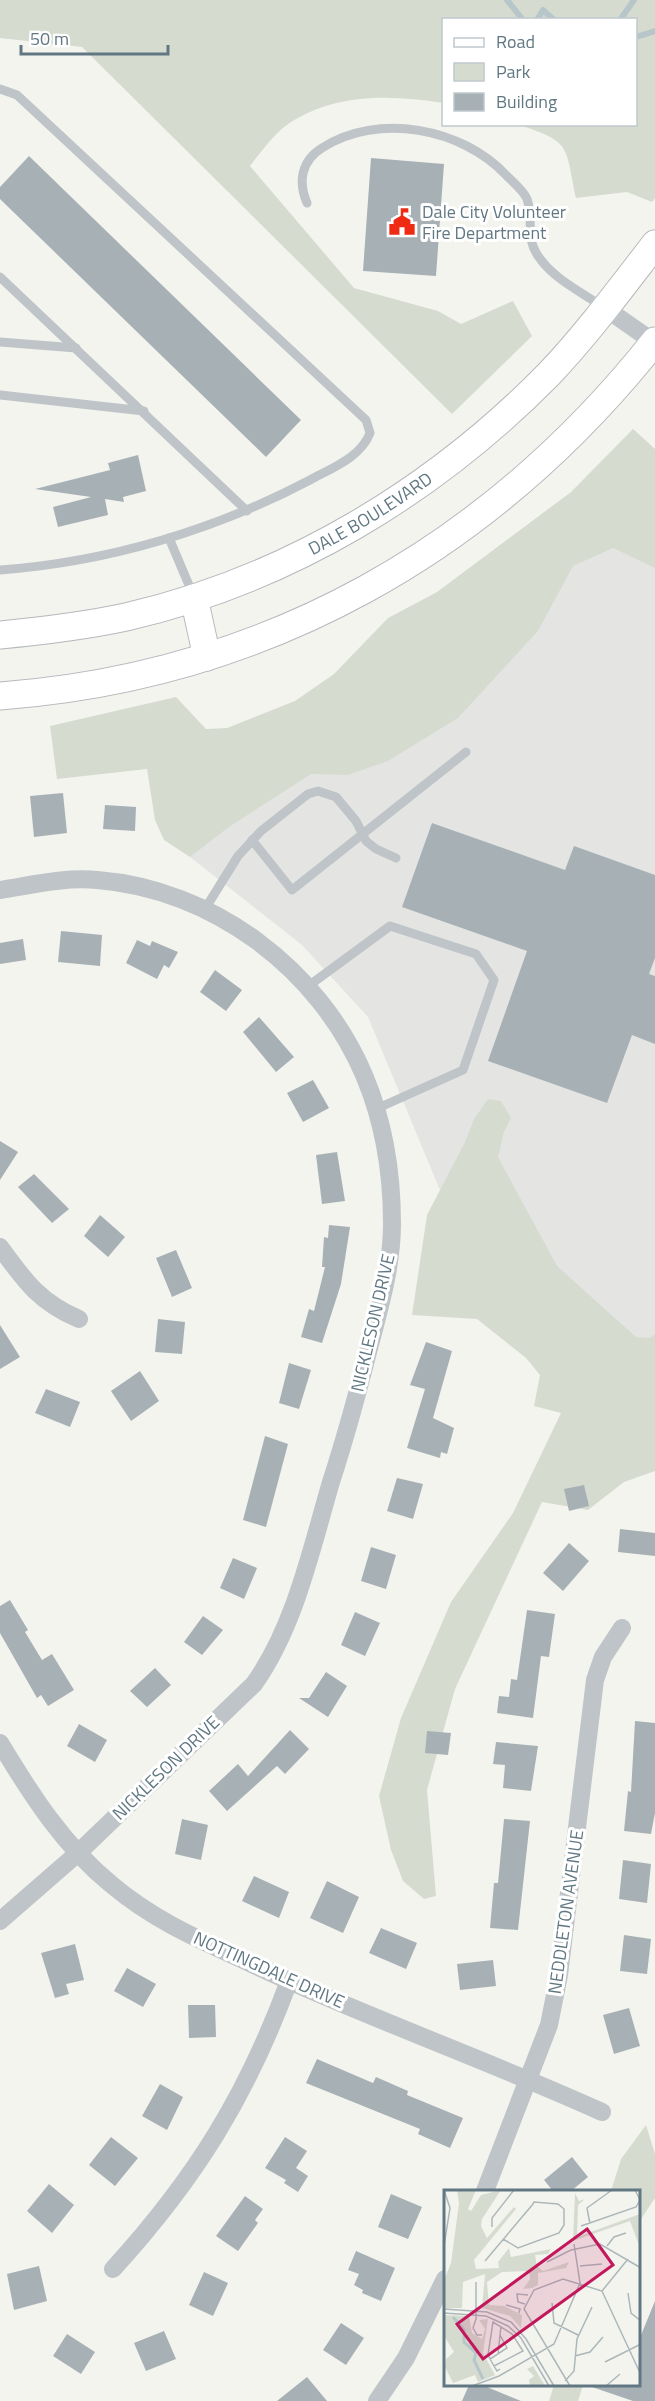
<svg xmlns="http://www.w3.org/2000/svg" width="655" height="2401" font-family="'Titillium Web',sans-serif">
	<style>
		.built { fill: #e4e5e3 }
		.green { fill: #d6dbd0 }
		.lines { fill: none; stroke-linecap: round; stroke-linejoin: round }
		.stream { stroke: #b6c6c9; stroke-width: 6 }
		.building { fill: #a7b1b5 }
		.primary-casing { stroke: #b4b9bc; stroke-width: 29 }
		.lane { stroke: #bec4c7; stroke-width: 9 }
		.street { stroke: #bec4c7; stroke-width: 18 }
		.primary { stroke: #fff; stroke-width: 27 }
		.labels { text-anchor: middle; stroke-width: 6; stroke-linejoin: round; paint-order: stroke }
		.poi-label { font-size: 18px; fill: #617883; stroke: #fff; text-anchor: start }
		.street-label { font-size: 18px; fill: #617883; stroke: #fff }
		.inset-river { fill: none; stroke: #b6c6c9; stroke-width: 3 }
		.inset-road { fill: none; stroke: #acb7ba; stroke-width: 1.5 }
		.view { fill: #c2185b; fill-opacity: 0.15; stroke: #c2185b; stroke-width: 3 }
		.inset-edge { fill: none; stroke: #617883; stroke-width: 3 }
	</style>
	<rect width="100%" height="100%" fill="#f4f4ef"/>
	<path class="built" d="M633 429 655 449V1395L541 1363 439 1188 368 1017 302 945 190 857 205 780 430 652Z"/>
	<g class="green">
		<path d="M0 0H655V198L652 202 627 192 576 198C565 146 572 142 519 125L636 124V20H444L443 103C391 95 338 93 291 122 276 131 261 152 250 166L354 288 438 311 461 324 513 301 532 336 452 414 82 47 0 38Z"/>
		<path d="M633 429 655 449V568L613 548 573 566 538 631 458 718 388 761 348 775 311 774 229 827 190 857 164 840 155 820 147 769 57 779 50 726 176 697 206 729 227 728 295 701 334 674 388 618 437 592 571 492Z"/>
		<path d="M488 1099 501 1101 511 1118 504 1132 498 1157 557 1266 636 1337 650 1338 655 1334V1471L624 1482 588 1510 542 1502 455 1689 427 1790 436 1896 424 1899 403 1881 391 1850 379 1796 401 1718 451 1602 513 1513 561 1413 534 1406 540 1375 526 1358 477 1319 412 1315 427 1215 465 1142 474 1119Z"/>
		<path d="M646 2125 655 2154V2198L639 2222 638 2191H611L621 2159Z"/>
		<path d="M554 2385H583L578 2401H549Z"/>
	</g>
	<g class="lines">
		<g class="stream">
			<path d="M507 0 523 20"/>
			<path d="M537 20 543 10 554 20"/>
			<path d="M620 20 634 0"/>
			<path d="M636 37 655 31"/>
		</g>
	</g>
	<g class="building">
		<path d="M29 156 301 420 266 457 0 199V187Z"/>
		<path d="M371 158 444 164 436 276 363 271Z"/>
		<path d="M138 455 146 491 123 497 124 502 105 499 108 515 58 527 53 507 91 497 35 489 110 470 108 463Z"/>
		<path d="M63 793 67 833 34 837 30 796Z"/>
		<path d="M105 805 136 807 135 831 103 829Z"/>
		<path d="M432 823 565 870 574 846 655 875V958L649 974 655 976V1044L632 1035 607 1103 488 1061 527 951 402 907Z"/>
		<path d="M61 931 102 935 100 966 58 962Z"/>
		<path d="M23 939 26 960 0 964V943Z"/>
		<path d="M137 940 150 946 152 941 178 952 169 968 164 965 157 979 126 963Z"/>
		<path d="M215 970 242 990 226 1011 200 992Z"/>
		<path d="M259 1017 294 1057 276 1072 243 1032Z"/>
		<path d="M313 1080 329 1108 303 1122 287 1093Z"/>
		<path d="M0 1141 18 1152 0 1180Z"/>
		<path d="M337 1152 345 1201 322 1204 316 1155Z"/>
		<path d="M34 1174 69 1209 52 1223 18 1187Z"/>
		<path d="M100 1215 125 1237 108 1257 84 1236Z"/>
		<path d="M329 1225 350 1227 341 1284 322 1343 301 1337 309 1309 314 1311 325 1267H322L324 1237 328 1238Z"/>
		<path d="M176 1250 192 1288 172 1297 156 1258Z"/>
		<path d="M158 1319 185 1322 182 1354 155 1352Z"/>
		<path d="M0 1325 20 1357 0 1369Z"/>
		<path d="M426 1342 452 1351 433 1418 454 1428 447 1454 441 1452 440 1458 407 1448 425 1389 410 1385Z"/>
		<path d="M289 1363 311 1370 299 1409 279 1403Z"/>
		<path d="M140 1371 159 1401 131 1421 111 1391Z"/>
		<path d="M46 1389 80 1402 70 1427 35 1413Z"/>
		<path d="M265 1436 288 1444 266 1527 243 1520Z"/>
		<path d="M397 1478 423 1484 413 1519 387 1511Z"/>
		<path d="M584 1485 589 1506 569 1511 564 1489Z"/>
		<path d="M620 1529 655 1533V1556L618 1552Z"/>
		<path d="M569 1543 589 1561 563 1591 543 1573Z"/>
		<path d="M371 1547 396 1555 386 1589 361 1581Z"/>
		<path d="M233 1558 257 1568 244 1599 220 1588Z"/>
		<path d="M10 1600 28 1630 25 1632 42 1660 52 1654 74 1690 48 1706 41 1695 37 1698 0 1633V1606Z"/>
		<path d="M527 1610 555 1614 549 1657 541 1656 533 1718 497 1713 499 1696 509 1697 511 1679 517 1680Z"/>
		<path d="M355 1612 380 1623 365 1656 341 1645Z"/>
		<path d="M203 1616 223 1630 202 1655 184 1642Z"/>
		<path d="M155 1668 171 1685 147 1707 130 1691Z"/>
		<path d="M326 1672 347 1686 328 1717 299 1698H309Z"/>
		<path d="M635 1721 655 1723V1813L651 1834 624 1831 628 1791 631 1792Z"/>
		<path d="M79 1724 107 1740 95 1762 67 1746Z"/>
		<path d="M290 1730 309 1749 285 1774 277 1766 227 1811 209 1791 238 1764 248 1776Z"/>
		<path d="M427 1731 451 1733 448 1755 425 1753Z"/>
		<path d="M496 1742 538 1746 531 1791 503 1788 505 1765 493 1764Z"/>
		<path d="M182 1819 208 1825 201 1860 175 1854Z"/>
		<path d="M504 1819 530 1821 518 1930 490 1928 494 1883H498Z"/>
		<path d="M623 1860 651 1864 647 1903 619 1899Z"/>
		<path d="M254 1876 289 1892 279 1918 242 1901Z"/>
		<path d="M327 1881 359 1897 343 1933 310 1918Z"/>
		<path d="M381 1928 417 1943 406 1969 369 1953Z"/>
		<path d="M624 1935 651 1939 647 1974 620 1971Z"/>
		<path d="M75 1944 84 1980 66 1984 69 1994 55 1998 41 1953Z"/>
		<path d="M493 1960 496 1986 460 1990 457 1964Z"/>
		<path d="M127 1968 156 1984 143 2007 114 1991Z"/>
		<path d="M188 2005H215L216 2037 189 2038Z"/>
		<path d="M629 2008 640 2046 614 2054 603 2015Z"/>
		<path d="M317 2059 373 2083 376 2077 408 2091 407 2095 463 2118 450 2148 418 2134 420 2129 306 2083Z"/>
		<path d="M160 2084 183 2097 167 2130 142 2116Z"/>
		<path d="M111 2137 138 2158 115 2186 89 2165Z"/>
		<path d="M285 2137 307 2151 296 2168 308 2176 298 2192 284 2183 286 2180 265 2168Z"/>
		<path d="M572 2157 588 2177 571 2191H553L544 2180Z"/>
		<path d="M49 2184 74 2205 52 2233 27 2211Z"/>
		<path d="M391 2194 422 2207 408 2239 378 2227Z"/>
		<path d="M245 2196 263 2209 255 2220 258 2223 238 2251 216 2236Z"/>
		<path d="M356 2251 395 2268 381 2301 362 2293 363 2290 354 2285 359 2274 348 2270Z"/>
		<path d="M39 2266 47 2301 14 2310 7 2274Z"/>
		<path d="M204 2272 228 2283 213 2316 189 2305Z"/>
		<path d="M655 2301V2401H633L592 2387V2385H639V2340Z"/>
		<path d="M341 2323 364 2338 346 2365 323 2350Z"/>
		<path d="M164 2331 176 2359 146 2371 134 2343Z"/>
		<path d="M67 2334 95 2352 81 2374 53 2356Z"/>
		<path d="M307 2377 327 2401H277Z"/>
		<path d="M469 2385H482L521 2401H462Z"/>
	</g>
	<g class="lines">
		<defs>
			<g id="primary">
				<path d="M194 598 207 657"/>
				<path id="s1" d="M0 635C42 631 84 626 126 617 287 580 433 492 549 374 587 334 621 288 655 244"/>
				<path d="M0 696C267 676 490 549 655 341"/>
			</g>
		</defs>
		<use href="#primary" class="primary-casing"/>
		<g class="lane">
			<path d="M0 89 17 95 366 420 370 433C361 457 332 468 310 480 215 530 108 562 0 570"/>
			<path d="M307 203C298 182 301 161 322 148 378 112 462 128 506 175 513 182 524 191 527 199 535 221 523 238 541 260 556 280 583 293 603 307"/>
			<path d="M0 277 247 511"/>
			<path d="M0 342 76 348"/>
			<path d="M0 395 144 411"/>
			<path d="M169 538 194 597"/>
			<path d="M252 840 292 890 466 752"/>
			<path d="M205 909 238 856 261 831 308 794 318 791 336 797 356 821 366 841 376 849 396 858"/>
			<path d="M307 987 390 926 476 954 494 980 463 1070 376 1109"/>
		</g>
		<g class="street">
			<path d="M605 308 655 343"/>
			<path d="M0 890C32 885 64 877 97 880 213 889 319 969 364 1075 384 1122 392 1173 392 1224 392 1267 379 1310 368 1352 357 1395 345 1439 331 1482 311 1550 295 1626 254 1684L78 1853 0 1921"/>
			<path d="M0 1247C24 1280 39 1302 79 1319"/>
			<path d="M0 1743C32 1796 64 1846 112 1885 156 1922 203 1941 254 1965 368 2018 487 2060 602 2112"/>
			<path d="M485 2191 549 2025 559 1975 595 1680 603 1657 622 1628"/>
			<path d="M113 2269C196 2178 247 2095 289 1981"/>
			<path d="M377 2401 406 2358 445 2279"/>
		</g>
		<use href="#primary" class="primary"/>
	</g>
	<defs>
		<symbol id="civic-bare" viewBox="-9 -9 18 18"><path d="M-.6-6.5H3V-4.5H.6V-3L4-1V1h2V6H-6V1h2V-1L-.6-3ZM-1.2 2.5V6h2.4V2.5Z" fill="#ef2b14" stroke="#fff" stroke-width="2.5" paint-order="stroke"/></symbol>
	</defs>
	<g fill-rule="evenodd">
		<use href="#civic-bare" x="383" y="203" width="38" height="38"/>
	</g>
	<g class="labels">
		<g class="poi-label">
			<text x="422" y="218">Dale City Volunteer<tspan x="422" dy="21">Fire Department</tspan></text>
		</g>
		<g class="street-label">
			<text dy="6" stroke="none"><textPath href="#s1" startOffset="394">DALE BOULEVARD</textPath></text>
			<text transform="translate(373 1323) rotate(-77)" y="6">NICKLESON DRIVE</text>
			<text transform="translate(166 1768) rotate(-44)" y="6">NICKLESON DRIVE</text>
			<text transform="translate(566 1912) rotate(-82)" y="6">NEDDLETON AVENUE</text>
			<text transform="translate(269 1970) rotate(24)" y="6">NOTTINGDALE DRIVE</text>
		</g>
	</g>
	<g transform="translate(444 2190)">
		<rect width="196" height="196" fill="#f4f4ef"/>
		<path d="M13 0H32L24 19 27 21 37 5 57 0 38 29 37 36 43 48 70 17 72 19 30 70 32 79 55 78 54 72 65 58 67 67 107 59 104 64 91 65 93 76 99 81 125 72 122 78 94 83V95L88 98 79 99 86 89 85 81 58 82 43 92 45 115 60 116 78 125 77 138 66 126 38 118 41 84 19 92 18 118H0V90L7 73 15 13ZM131 3 135 11 141 9 134 15 133 47 196 24V58L186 31 129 51ZM0 125 25 126 28 143 38 149 41 139 35 130 44 129 39 163 51 185 34 192 31 185 9 193 1 177 2 169 10 162 0 146ZM89 176 100 194 102 196H86L85 190 90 186 83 179Z" fill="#d6dbd0"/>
		<path class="inset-river" d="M9 127 20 140V152L32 163 30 170 39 189"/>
		<path class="inset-road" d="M112 0H137M146 34 143 18 168 0M137 36 192 17 196 10 191 0M48 37V28L70 0M0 56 6 18 0 0M163 56 170 47 182 43M41 71 89 14 90 12 114 14 120 19V35L115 43 74 58 59 49M103 72 127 60 156 54 197 78M136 76 158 74M32 92V129L29 138 33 145H38M158 101 184 69M184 103 187 123 197 131M108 113 110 133 134 145M81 114 74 112 73 104 84 105M62 115 76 119 75 123M0 119 43 122 67 132 82 149 110 196M0 123 42 126 64 136 77 148 105 196M54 164 57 136M131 166 146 162 159 147M46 169 63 158 56 145M161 172 197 154M50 176 79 161 68 144 49 132 44 165 46 169 50 176 53 181 56 179M121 191 130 181 133 149 148 117M28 196 55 186 110 154 136 93 130 54M126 196 80 119 90 100 119 89 158 101 197 185M162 196 176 184"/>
		<path class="view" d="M143 39 169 75 39 169 13 134Z"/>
		<rect width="196" height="196" class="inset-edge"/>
	</g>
	<rect x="442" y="18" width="195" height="108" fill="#ffffff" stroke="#c0c9cd" stroke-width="1.5"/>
	<rect x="454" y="38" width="30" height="9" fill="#ffffff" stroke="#c0c9cd" stroke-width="1.5"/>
	<text x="496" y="48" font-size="18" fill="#617883">Road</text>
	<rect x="454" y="63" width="30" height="18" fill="#d6dbd0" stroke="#c0c9cd" stroke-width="1.5"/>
	<text x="496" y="78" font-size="18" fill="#617883">Park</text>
	<rect x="454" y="93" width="30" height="18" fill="#a7b1b5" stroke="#c0c9cd" stroke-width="1.5"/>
	<text x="496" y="108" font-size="18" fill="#617883">Building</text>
	<path d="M21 45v9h147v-9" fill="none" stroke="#617883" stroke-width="3"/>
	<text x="30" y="45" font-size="18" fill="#617883" stroke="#ffffff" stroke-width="4.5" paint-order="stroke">50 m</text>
</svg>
